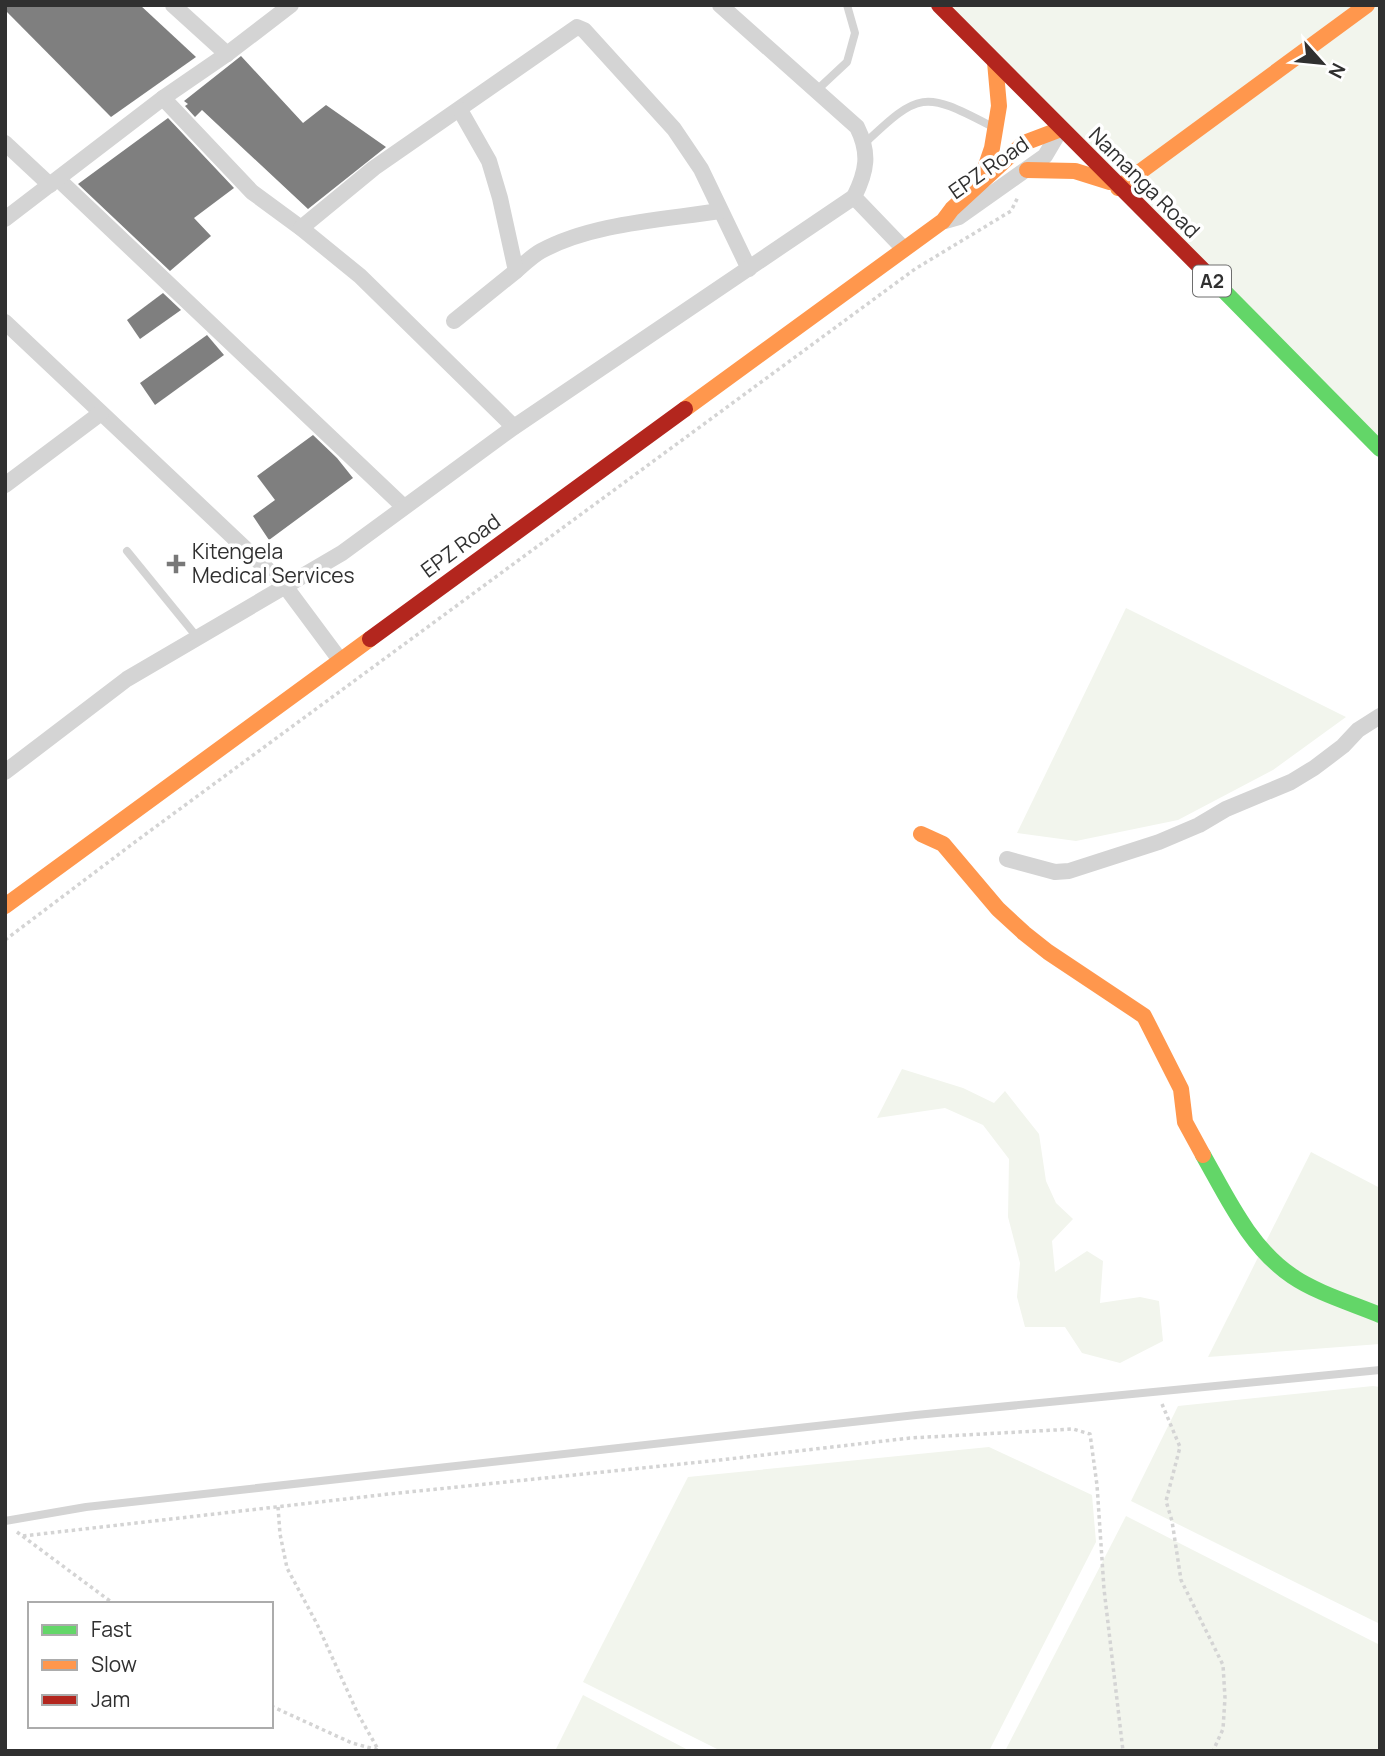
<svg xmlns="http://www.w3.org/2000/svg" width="1385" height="1756" font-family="Manrope,sans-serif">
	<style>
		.green { fill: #f2f5ed }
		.building { fill: #7f7f7f }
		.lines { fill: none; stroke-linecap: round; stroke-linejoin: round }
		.path { stroke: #d4d4d4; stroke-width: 3.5; stroke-dasharray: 3.5 3.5; stroke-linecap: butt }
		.lane { stroke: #d4d4d4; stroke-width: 8 }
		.street { stroke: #d4d4d4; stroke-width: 16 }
		.fast { stroke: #63d668; stroke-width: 16 }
		.slow { stroke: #ff974d; stroke-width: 16 }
		.jam { stroke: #b3261e; stroke-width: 16 }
		.poi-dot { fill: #787878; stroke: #fff; stroke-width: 2.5 }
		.labels { text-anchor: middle; stroke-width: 7; stroke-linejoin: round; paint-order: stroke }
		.shield { fill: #fff; stroke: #6e6e6e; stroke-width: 2 }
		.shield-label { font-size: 19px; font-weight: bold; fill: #303030 }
		.street-label { font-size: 21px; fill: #303030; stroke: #fff }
		.poi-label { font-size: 21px; fill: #303030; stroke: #fff; text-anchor: start }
	</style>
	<rect width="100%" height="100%" fill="#fff"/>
	<g class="green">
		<path d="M939 5H1380V449Z"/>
		<path d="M1126 608 1346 717 1273 770 1178 820 1076 841 1017 833Z"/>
		<path d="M902 1069 963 1088 994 1103 1005 1091 1039 1134 1046 1181 1056 1203 1073 1219 1052 1241 1055 1272 1087 1251 1103 1261 1100 1303 1140 1297 1159 1301 1163 1341 1120 1363 1082 1353 1065 1327H1025L1017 1297 1020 1263 1008 1217 1009 1159 983 1125 945 1108 877 1118Z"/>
		<path d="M1311 1152 1380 1188V1344L1208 1357Z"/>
		<path d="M1373 1386 1380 1387V1624L1131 1501 1178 1406Z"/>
		<path d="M989 1447 1092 1495 1096 1542 989 1751H721L583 1682 688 1477Z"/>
		<path d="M1126 1516 1380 1645V1751H1005Z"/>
		<path d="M583 1695 690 1751H555Z"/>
	</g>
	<g class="building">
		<path d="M5 5H140L196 57 111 117 5 10Z"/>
		<path d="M241 56 303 123 326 105 386 147 308 209 202 110 195 117 185 106 188 104 184 101Z"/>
		<path d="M168 118 234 188 194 218 211 236 170 271 78 184Z"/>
		<path d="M163 293 181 310 140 339 127 320Z"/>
		<path d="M207 335 224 355 155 405 140 383Z"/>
		<path d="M313 435 337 458 353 478 269 540 253 516 275 500 257 476Z"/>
	</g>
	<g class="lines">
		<g class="path">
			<path d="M5 940 139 839 915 269 1011 211 1018 197"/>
			<path d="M1162 1404 1180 1447 1166 1501 1172 1521 1181 1580 1223 1665 1225 1698 1223 1729 1213 1751"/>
			<path d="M278 1507 280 1534 287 1568 317 1624 358 1714 379 1751"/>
			<path d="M17 1532 114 1604"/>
			<path d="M23 1536 389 1494 720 1460 910 1438 1073 1429 1090 1434 1097 1485 1104 1589 1123 1751"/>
			<path d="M271 1706 352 1743 378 1750"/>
		</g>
		<g class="lane">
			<path d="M817 90 847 62 855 33 847 5"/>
			<path d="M865 143C919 92 924 91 989 125"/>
			<path d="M127 551 197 637"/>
			<path d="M5 1521 86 1507 916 1415 1380 1370"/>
		</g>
		<g class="street">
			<path d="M173 5 227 54"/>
			<path d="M720 5 857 127C870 153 867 171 854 197L904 249"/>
			<path d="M163 98 252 192 301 228 360 276 514 427"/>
			<path d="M5 143 50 185"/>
			<path d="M58 179 404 507"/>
			<path d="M5 219 163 98 227 54 291 5"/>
			<path d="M945 221 959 217 1045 156 1061 129"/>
			<path d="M301 228 374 168 577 27 584 30 674 129 701 169 749 269"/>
			<path d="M516 271C524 264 532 256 541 251 593 223 663 220 720 211"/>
			<path d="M454 321 516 271 500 198 489 161 460 110"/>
			<path d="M5 322 285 586 340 660"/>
			<path d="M5 485 101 413"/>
			<path d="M5 772 127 679 342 553 514 427 854 197"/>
			<path d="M1007 859 1055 872 1069 871 1159 842 1199 825 1226 809 1291 782 1314 768 1343 746 1358 730 1380 716"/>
		</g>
		<g class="fast">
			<path d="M1221 288 1380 449"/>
			<path d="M1203 1155C1227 1197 1250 1248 1292 1276 1317 1293 1351 1303 1380 1315"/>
		</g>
		<g class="slow">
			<path d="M1027 170 1075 171 1110 182"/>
			<path d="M980 183 992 148 999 106 995 62"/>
			<path d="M1118 188 1367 5"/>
			<path d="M685 409 943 221 952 209 1024 143 1061 129"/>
			<path d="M921 834 943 844 998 909 1024 933 1048 952 1144 1016 1181 1089 1185 1122 1203 1155"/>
			<path d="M5 906 370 639"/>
		</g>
		<g class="jam">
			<path d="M939 5 1221 288"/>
			<path d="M370 639 685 409"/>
		</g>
	</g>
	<path class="poi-dot" d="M172.5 553.5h7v7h7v7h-7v7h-7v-7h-7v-7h7z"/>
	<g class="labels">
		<rect class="shield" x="1193" y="265.5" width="38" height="31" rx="5"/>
		<g class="shield-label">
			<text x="1212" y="288">A2</text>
		</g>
		<g class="street-label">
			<text transform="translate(989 168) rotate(-35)" y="7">EPZ Road</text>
			<text transform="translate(1144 183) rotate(45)" y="7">Namanga Road</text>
			<text transform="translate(461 546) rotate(-36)" y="7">EPZ Road</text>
		</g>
		<g class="poi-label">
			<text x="192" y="559">Kitengela<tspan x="192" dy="24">Medical Services</tspan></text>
		</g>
	</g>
	<rect width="1385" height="1756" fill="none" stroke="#303030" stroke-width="14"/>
	<rect x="28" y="1602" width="245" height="126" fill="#ffffff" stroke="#acacac" stroke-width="2"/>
	<rect x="42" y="1625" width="35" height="10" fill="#63d668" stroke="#acacac" stroke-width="2"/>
	<text x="91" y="1637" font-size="21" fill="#303030">Fast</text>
	<rect x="42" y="1660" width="35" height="10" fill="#ff974d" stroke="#acacac" stroke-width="2"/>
	<text x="91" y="1672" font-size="21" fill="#303030">Slow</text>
	<rect x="42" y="1695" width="35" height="10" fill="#b3261e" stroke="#acacac" stroke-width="2"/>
	<text x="91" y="1707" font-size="21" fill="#303030">Jam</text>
	<g transform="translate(1322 63) rotate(117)" stroke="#ffffff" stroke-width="5" paint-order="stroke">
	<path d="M0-5L12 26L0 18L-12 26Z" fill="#303030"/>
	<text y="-10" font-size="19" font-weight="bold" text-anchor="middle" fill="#303030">N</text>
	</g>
</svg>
